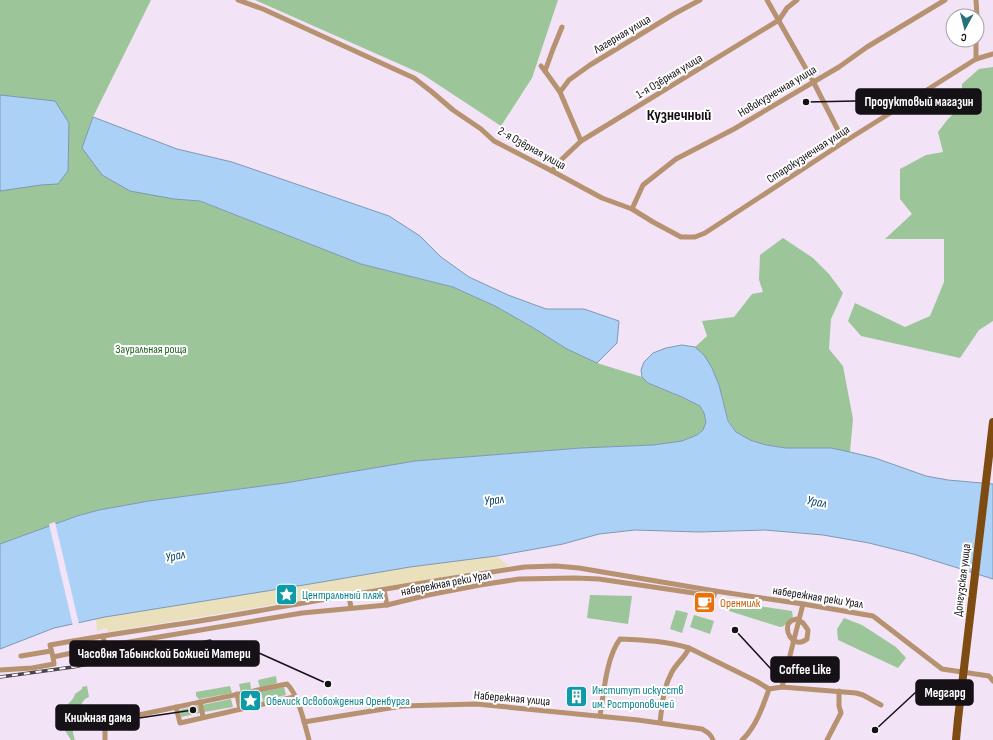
<svg xmlns="http://www.w3.org/2000/svg" width="993" height="740" font-family="'Sofia Sans Condensed',sans-serif">
	<style>
		.green { fill: #9cc59a }
		.sand { fill: #eae0bb }
		.water { fill: #abd2f6; stroke: #7e98b3 }
		.pier { fill: #f2e3f6 }
		.lines { fill: none; stroke-linecap: round; stroke-linejoin: round }
		.street { stroke: #b79271; stroke-width: 5 }
		.primary { stroke: #7e4c12; stroke-width: 8 }
		.rail-casing { stroke: #4b434d; stroke-width: 3.5 }
		.rail { stroke: #fff; stroke-width: 2; stroke-dasharray: 6; stroke-linecap: butt }
		.primary-bridge { stroke: #7e4c12; stroke-width: 8 }
		.labels { text-anchor: middle; stroke-width: 4; stroke-linejoin: round; paint-order: stroke }
		.street-label { font-size: 12px; fill: #161117; stroke: #fff }
		.park-label { font-size: 12px; fill: #256226; stroke: #fff }
		.culture-label { font-size: 12px; fill: #0d838f; stroke: #fff; text-anchor: start }
		.food-label { font-size: 12px; fill: #c56008; stroke: #fff; text-anchor: start }
		.water-label { font-size: 13px; font-style: italic; fill: #09436c; stroke: #fff }
		.district-label { font-size: 16px; font-weight: bold; fill: #161117; stroke: #fff }
		.leader { fill: none; stroke: #161117; stroke-width: 1.5 }
		.callout-dot { fill: #161117; stroke: #fff; stroke-width: 1.5 }
		.callout { fill: #161117; stroke: #161117; stroke-width: 1.5 }
		.callout-label { font-size: 13px; text-anchor: middle; font-weight: bold; fill: #fff }
	</style>
	<rect width="100%" height="100%" fill="#f2e3f6"/>
	<g class="green">
		<path d="M0 0H151L93 117 82 148 174 199 200 201 361 264 453 287 495 306 532 327 567 349 597 363 642 377 648 383 682 397 700 406 704 413 706 422 703 430 697 435 682 441 653 445 581 448 415 461 285 483 149 501 99 510 77 516 0 544Z"/>
		<path d="M255 0H558L532 78 501 126 422 74Z"/>
		<path d="M993 67V321L979 330 960 358 861 336 848 321 855 303 905 327 930 316 944 282V239H885L912 214 900 199V169L926 155 943 152 938 132 948 119 962 105V84L979 69Z"/>
		<path d="M783 238 813 258 829 274 843 293 831 319 829 349 843 366 853 419 850 452 831 448H786L766 445 750 440 736 432 728 420 719 385 712 368 704 355 695 347 707 336 702 321 734 317 752 294 763 292 759 280 760 255Z"/>
		<path d="M590 595 632 596 628 624 587 618Z"/>
		<path d="M727 601 792 611 793 618 786 623 784 626 780 627 726 610Z"/>
		<path d="M676 610 688 613 682 633 670 629Z"/>
		<path d="M694 615 714 621 710 634 690 627Z"/>
		<path d="M844 618 862 625 896 647 906 658 898 668 838 640 837 629Z"/>
		<path d="M276 676 277 683 260 688 258 680Z"/>
		<path d="M250 682 251 689 241 692 239 684Z"/>
		<path d="M87 686 89 697 85 699 82 703 80 708V713L73 723V733L75 740H71C62 725 56 721 68 704 71 701 74 698 75 694L82 689V687Z"/>
		<path d="M230 686 232 693 199 699 196 696V692Z"/>
		<path d="M284 687 286 695 263 701 261 692Z"/>
		<path d="M231 699 233 707 204 712 202 705Z"/>
		<path d="M198 706 200 713 181 717 180 710Z"/>
	</g>
	<path class="sand" d="M496 556 509 566 108 632 107 628 97 631 96 618 105 617 304 585 410 567Z"/>
	<g class="water">
		<path d="M0 95 55 101 69 123 68 171 58 184 41 185 0 191Z"/>
		<path d="M93 117 177 149 232 162 389 216 420 236 441 257 469 277 508 295 546 309H584L619 321 617 343 597 363 567 349 532 327 495 306 453 287 361 264 200 201 174 199 130 191 102 175 82 148Z"/>
		<path d="M682 345 695 347 704 355 712 368 719 385 728 421 736 432 750 440 766 445 786 448H831L850 452 875 458 926 476 948 480 993 484V579L913 554 869 543 823 535 765 530 699 532 635 530 599 534 563 544 496 556 410 567 304 585 105 617 54 628 0 649V544L77 516 99 510 149 501 285 483 415 461 581 448 653 445 682 441 697 435 703 430 706 422 704 413 700 406 682 397 648 383 642 377 641 370 644 362 653 353 666 348Z"/>
	</g>
	<path class="pier" d="M55 522 79 624 73 626 49 524Z"/>
	<g class="lines">
		<g class="street">
			<path d="M238 0 263 9 414 78 432 92 453 110 481 129 494 141 552 171 602 198 632 209 653 222 681 237H695L705 233 844 142 930 88 976 59 993 54"/>
			<path d="M767 0 813 81 844 142"/>
			<path d="M976 0 977 16"/>
			<path d="M976 59V40"/>
			<path d="M541 66 545 71 560 92 581 141"/>
			<path d="M545 71 553 49 562 27"/>
			<path d="M560 92 569 80 590 65 674 14 700 0"/>
			<path d="M552 171 560 161 581 141 779 20 787 8 797 0"/>
			<path d="M632 209 643 185 676 159 734 129 839 67 867 47 945 0"/>
			<path d="M440 580 442 592"/>
			<path d="M384 590 387 605"/>
			<path d="M349 596 351 608"/>
			<path d="M796 619 803 623 808 630 807 639C796 648 785 636 788 624L791 621Z"/>
			<path d="M103 636 105 646 302 613 387 605 428 595 480 585 519 579 575 578 599 579 714 596 715 591"/>
			<path d="M105 646 53 657 50 645C107 634 166 627 223 617 321 600 420 582 518 568L525 567 556 566 579 568 715 591 803 604 873 616 942 669 989 676 993 681"/>
			<path d="M21 656 51 651"/>
			<path d="M0 670 32 668 54 664 53 657"/>
			<path d="M782 687 803 604"/>
			<path d="M255 691 258 705"/>
			<path d="M237 694 240 709"/>
			<path d="M200 702 203 717"/>
			<path d="M176 707 180 723 294 697"/>
			<path d="M600 716C604 692 606 658 620 639 643 640 667 641 689 648L756 681 769 689 782 687 856 693 863 695 881 705"/>
			<path d="M304 722 402 706 476 704 638 720 702 729C707 732 711 734 713 740"/>
			<path d="M660 722C662 706 663 689 671 674 675 664 685 658 689 648"/>
			<path d="M105 740V722L282 685 287 684C298 694 305 725 309 740"/>
			<path d="M742 740C756 727 763 706 769 689"/>
			<path d="M827 740 841 713 839 706V691"/>
		</g>
		<path class="primary" d="M956 740 958 719"/>
		<defs>
			<path id="rail" d="M0 677 73 667 93 663 135 658 210 641"/>
		</defs>
		<use href="#rail" class="rail-casing"/>
		<use href="#rail" class="rail"/>
		<path class="primary-bridge" d="M958 719 993 422"/>
	</g>
	<defs>
		<symbol id="sight-square" viewBox="-11 -11 22 22"><rect x="-9" y="-9" width="18" height="18" rx="4" fill="#0f9aa8" stroke="#fff"/><path d="M0-6L1.8-2.2L6-1.7L2.9 1.2L3.7 5.4L0 3.3L-3.7 5.4L-2.9 1.2L-6-1.7L-1.8-2.2Z" fill="#fff"/></symbol>
		<symbol id="cafe-square" viewBox="-11 -11 22 22"><rect x="-9" y="-9" width="18" height="18" rx="4" fill="#e8710a" stroke="#fff"/><path d="M-5.5-4.5H6V0H3Q3 3.5 0 3.5H-2.5Q-5.5 3.5-5.5 0ZM3-3.2v2h1.7v-2ZM-6 4.5H4V6H-6Z" fill="#fff"/></symbol>
		<symbol id="building-square" viewBox="-11 -11 22 22"><rect x="-9" y="-9" width="18" height="18" rx="4" fill="#0f9aa8" stroke="#fff"/><path d="M-4-6H4V6H1V3H-1V6H-4ZM-2.5-4.3h1.7v1.8h-1.7ZM.8-4.3h1.7v1.8H.8ZM-2.5-1h1.7V.8h-1.7ZM.8-1h1.7V.8H.8Z" fill="#fff"/></symbol>
	</defs>
	<g fill-rule="evenodd">
		<use href="#sight-square" x="274" y="582" width="25" height="25"/>
		<use href="#cafe-square" x="692" y="590" width="25" height="25"/>
		<use href="#building-square" x="564" y="684" width="25" height="25"/>
		<use href="#sight-square" x="238" y="688" width="25" height="25"/>
	</g>
	<g class="labels">
		<g class="street-label">
			<text transform="translate(622 34) rotate(-31)" y="4">Лагерная улица</text>
			<text transform="translate(669 76) rotate(-31)" y="4">1-я Озёрная улица</text>
			<text transform="translate(777 91) rotate(-31)" y="4">Новокузнечная улица</text>
			<text transform="translate(532 148) rotate(29)" y="4">2-я Озёрная улица</text>
			<text transform="translate(808 154) rotate(-33)" y="4">Старокузнечная улица</text>
			<text transform="translate(962 580) rotate(-83)" y="4">Донгузская улица</text>
			<text transform="translate(446 583) rotate(-11)" y="4">набережная реки Урал</text>
			<text transform="translate(818 597) rotate(9)" y="4">набережная реки Урал</text>
			<text transform="translate(512 698) rotate(5)" y="4">Набережная улица</text>
		</g>
		<g class="park-label">
			<text x="151" y="353">Зауральная роща</text>
		</g>
		<g class="culture-label">
			<text x="302" y="599">Центральный пляж</text>
			<text x="592" y="694">Институт искусств<tspan x="592" dy="14">им. Ростроповичей</tspan></text>
			<text x="266" y="705">Обелиск Освобождения Оренбурга</text>
		</g>
		<g class="food-label">
			<text x="720" y="607">Оренмилк</text>
		</g>
		<g class="water-label">
			<text transform="translate(494 499) rotate(-8)" y="5">Урал</text>
			<text transform="translate(817 501) rotate(11)" y="5">Урал</text>
			<text transform="translate(175 555) rotate(-11)" y="5">Урал</text>
		</g>
		<g class="district-label">
			<text x="679" y="120">Кузнечный</text>
		</g>
	</g>
	<path class="leader" d="M806 102L856 101M328 684L259 653M735 630L771 669M875 730L916 692M193 710L139 718"/>
	<g class="callout-dot">
		<circle cx="806" cy="102" r="4"/>
		<circle cx="328" cy="684" r="4"/>
		<circle cx="735" cy="630" r="4"/>
		<circle cx="875" cy="730" r="4"/>
		<circle cx="193" cy="710" r="4"/>
	</g>
	<g class="callout">
		<rect x="856" y="89" width="125" height="25" rx="4"/>
		<rect x="70" y="641" width="189" height="25" rx="4"/>
		<rect x="771" y="657" width="68" height="25" rx="4"/>
		<rect x="916" y="680" width="57" height="25" rx="4"/>
		<rect x="56" y="705" width="83" height="25" rx="4"/>
	</g>
	<g class="callout-label">
		<text x="919" y="106">Продуктовый магазин</text>
		<text x="164" y="658">Часовня Табынской Божией Матери</text>
		<text x="805" y="674">Coffee Like</text>
		<text x="945" y="697">Медгард</text>
		<text x="98" y="722">Книжная дама</text>
	</g>
	<g transform="translate(965 28) rotate(187)"><circle r="19" fill="#ffffff" stroke="#a2a0a2"/>
	<path d="M0-3L7 15L0 10L-7 15Z" fill="#286f7c"/>
	<text y="-6" font-size="11" font-weight="bold" text-anchor="middle" fill="#161117">С</text>
	</g>
</svg>
